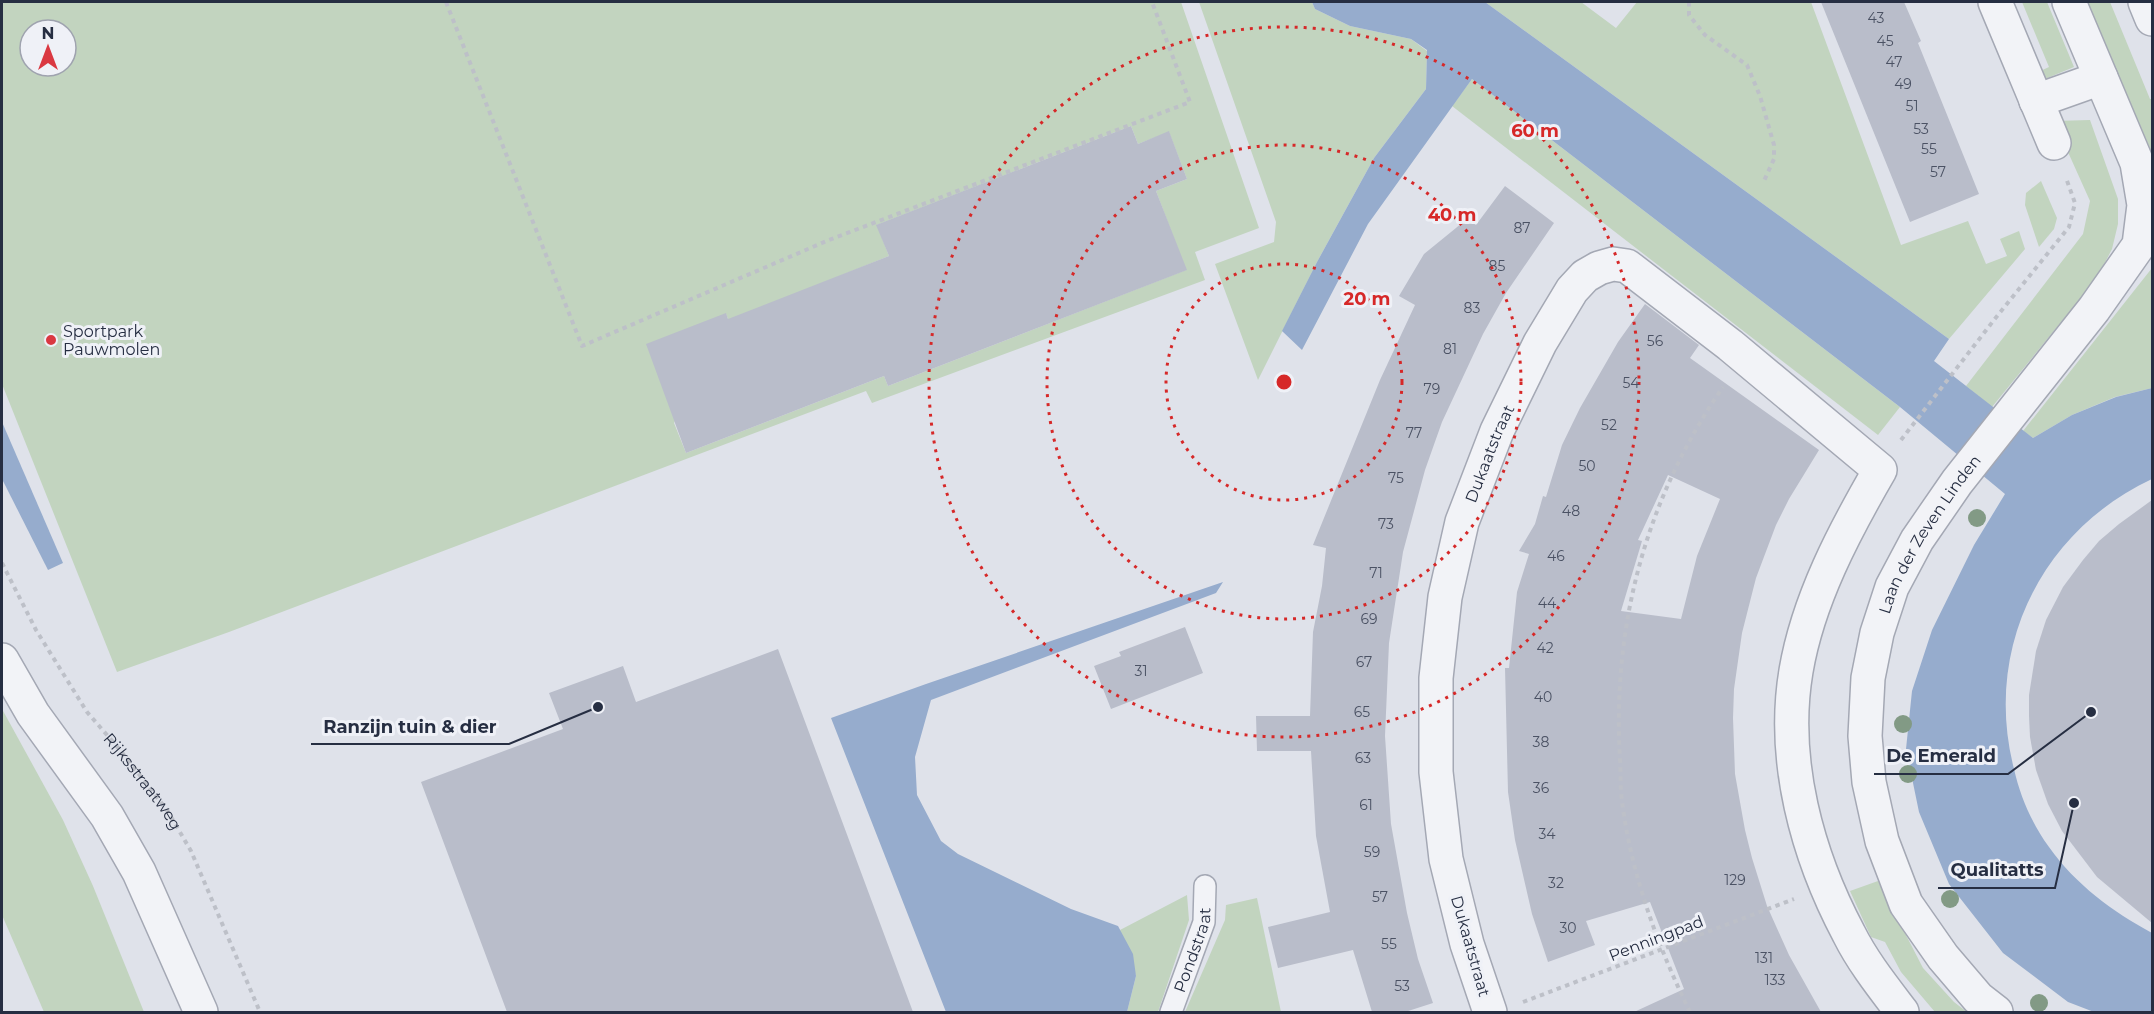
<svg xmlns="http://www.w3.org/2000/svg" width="2154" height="1014" font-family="Montserrat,sans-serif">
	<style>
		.green { fill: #c2d4bf; fill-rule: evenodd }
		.water { fill: #96accd }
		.building { fill: #b9bdca; fill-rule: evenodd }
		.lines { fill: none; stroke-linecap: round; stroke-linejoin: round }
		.service-casing { stroke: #a4a8b4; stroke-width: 24 }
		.minor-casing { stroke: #a4a8b4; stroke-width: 36 }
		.tertiary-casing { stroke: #a4a8b4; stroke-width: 36 }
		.path { stroke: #bdc0c8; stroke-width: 4; stroke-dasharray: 4.5 4.5; stroke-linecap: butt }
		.service { stroke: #f2f3f7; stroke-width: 21 }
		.minor { stroke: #f2f3f7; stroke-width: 33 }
		.tertiary { stroke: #f2f3f7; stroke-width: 33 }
		.tree { fill: #829a85 }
		.ring { fill: none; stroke: #d62828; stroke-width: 3; stroke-dasharray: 3 6 }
		.poi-dot { fill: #da3841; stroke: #eff1f7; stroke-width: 2 }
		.labels { text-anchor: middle; stroke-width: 6; stroke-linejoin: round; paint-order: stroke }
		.number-label { font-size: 14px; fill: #4b5264 }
		.poi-label { font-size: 16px; fill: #262e42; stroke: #eff1f7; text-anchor: start }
		.street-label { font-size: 16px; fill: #262e42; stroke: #eff1f7 }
		.centre { fill: #d62828; stroke: #eff1f7; stroke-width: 3 }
		.ring-label { font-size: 18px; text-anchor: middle; font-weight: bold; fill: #d62828; stroke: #eff1f7; stroke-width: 6; stroke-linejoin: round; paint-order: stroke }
		.leader { fill: none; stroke: #262e42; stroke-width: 2 }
		.callout-dot { fill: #262e42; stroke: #eff1f7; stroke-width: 2 }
		.callout-label { font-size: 18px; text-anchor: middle; font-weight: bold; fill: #262e42; stroke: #eff1f7; stroke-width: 6; stroke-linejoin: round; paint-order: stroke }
	</style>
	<rect width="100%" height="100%" fill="#dfe2ea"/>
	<g class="green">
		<path d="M2 2H1181L1259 228 1195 252 1205 280 872 403 866 391 229 632 117 672 2 384ZM30 30H66V66H30ZM1131 126 1138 144 1169 132 1187 179 1156 191 1186 270 888 386 884 376 686 453 674 423 726 314 729 321 889 256 877 225Z"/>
		<path d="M1199 2H1312L1315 9 1350 26 1411 39 1427 51 1426 89 1374 158 1317 262 1258 380 1215 264 1274 242 1276 222Z"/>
		<path d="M1485 2H1581L1616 28 1637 2H1811L1901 245 1968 221 1986 264 2007 256 2000 239 2019 231 2025 249 1949 339Z"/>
		<path d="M2022 2H2047L2074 67 2040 81 2036 73 2049 67Z"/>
		<path d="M2087 2H2110L2150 99H2152V153Z"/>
		<path d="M1472 79 1900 407 1878 435 1452 106Z"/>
		<path d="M2090 120 2118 199V224L2112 249 2097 278 1992 407 1966 386 2083 234 2090 201 2054 121Z"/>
		<path d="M2041 181 2057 218 2054 229 2039 247 2025 205 2026 193Z"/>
		<path d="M2152 268V388L2115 397 2072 415 2033 438 2023 431Z"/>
		<path d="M2 709 63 820 93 886 144 1012H44L2 915Z"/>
		<path d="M1878 881 1923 968 1954 1002 1967 1012H1935L1901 972 1885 942 1871 937 1850 891Z"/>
		<path d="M1187 895 1189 920 1158 1012H1127L1136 976 1120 930Z"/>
		<path d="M1257 898 1281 1012H1185L1225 920 1226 905Z"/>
	</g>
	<g class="water">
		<path d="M1312 2H1485L1949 339 1934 361 2033 438 2072 415 2116 397 2152 388V479C2041 531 1983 649 2014 769 2020 796 2032 824 2049 847 2076 885 2112 911 2152 933V1012H2094L2068 1002 2003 953 1949 884 1919 812 1906 749 1912 691 1932 630 1974 545 2005 494 1900 407 1472 79 1368 224 1302 350 1282 331 1317 262 1374 158 1426 89 1427 50 1411 39 1350 26 1315 9Z"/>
		<path d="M2 422 63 563 48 570 2 479Z"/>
		<path d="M1223 582 1216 593 931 700 915 757 917 795 941 841 958 854 1071 909 1118 926 1133 954 1136 976 1127 1012H946L831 718 926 684Z"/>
	</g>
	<g class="building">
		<path d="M1821 2H1904L1921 41 1918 43 1979 194 1910 222Z"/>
		<path d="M1131 126 1138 144 1169 131 1187 179 1156 191 1187 270 888 386 884 376 686 453 646 344 726 313 728 319 889 256 876 225Z"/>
		<path d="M1505 186 1554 223 1506 293 1483 334 1442 422 1425 470 1403 552 1389 643 1385 736 1391 824 1407 913 1418 959 1433 1003 1405 1012H1372L1353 950 1278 968 1268 927 1330 912 1316 836 1311 751H1257L1256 716H1310L1313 632 1322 586 1326 548 1313 545 1380 380 1415 305 1399 296 1424 254 1467 219 1476 225Z"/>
		<path d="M1645 304 1699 345 1690 358 1819 450 1789 499 1776 525 1756 578 1742 633 1734 689 1733 718 1735 774 1745 830 1752 858 1767 906 1789 955 1821 1012H1634L1684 989 1650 902 1586 921 1595 945 1548 962 1532 914 1515 840 1508 792 1505 668H1509L1517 592 1529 554 1519 551 1535 524 1543 496 1546 497 1562 445 1580 408 1618 342ZM1668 475 1720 499 1697 556 1681 619 1621 611 1642 541 1638 540Z"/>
		<path d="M2152 500V923L2097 877 2062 831 2048 804 2036 770 2030 737 2029 716V695L2036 651 2046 620 2063 587 2083 560 2099 541 2119 524Z"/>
		<path d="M1185 627 1203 673 1111 709 1094 666 1121 656 1119 652Z"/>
		<path d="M778 649 913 1012H507L421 782 563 729 549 693 623 666 636 702Z"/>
	</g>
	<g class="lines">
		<defs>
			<g id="service">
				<path id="s2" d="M1171 1012 1204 922 1205 886"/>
			</g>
			<g id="minor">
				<path d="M1995 2 2054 143"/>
				<path d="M2145 2 2152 19"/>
				<path d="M2036 101 2101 78"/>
				<path d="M2 660 33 714 107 816 139 872 201 1012"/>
				<path id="s3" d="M1490 1012 1467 944 1446 859 1436 772V678L1445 597 1462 522 1497 431 1540 343 1572 290 1585 276 1599 268 1613 264 1627 266 1730 345 1880 470C1844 532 1808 600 1796 671 1781 760 1807 855 1849 934 1863 962 1883 987 1902 1012"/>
			</g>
			<g id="tertiary">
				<path id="s4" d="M1996 1012 1978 998 1943 957 1906 904 1882 841 1869 782 1865 736 1868 678 1877 633 1892 587 1917 540 1957 482 2094 309 2139 245 2144 205 2137 163 2069 2"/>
			</g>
		</defs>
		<use href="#service" class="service-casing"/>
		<use href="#minor" class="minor-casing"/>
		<use href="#tertiary" class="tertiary-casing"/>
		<g class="path">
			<path d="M446 2 582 346 829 240 1190 102 1152 2"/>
			<path d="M1689 2V15L1705 35 1747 65 1760 96 1774 145V159L1763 183"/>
			<path d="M1901 440 1994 320 2069 227 2075 203 2066 178"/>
			<path id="s1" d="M2 563 36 630 87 712 120 750 167 810 191 851 260 1012"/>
			<path d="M1523 1002 1794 899"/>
			<path d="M1690 1012C1658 947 1631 874 1622 801 1620 788 1621 774 1620 760 1612 625 1646 498 1723 387"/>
		</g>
		<use href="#service" class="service"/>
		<use href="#minor" class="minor"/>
		<use href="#tertiary" class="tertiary"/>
	</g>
	<g class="tree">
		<circle cx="1977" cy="518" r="9"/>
		<circle cx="1903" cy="724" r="9"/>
		<circle cx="1908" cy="774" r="9"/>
		<circle cx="1950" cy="899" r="9"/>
		<circle cx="2039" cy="1003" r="9"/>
	</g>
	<g class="ring">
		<circle cx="1284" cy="382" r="118"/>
		<circle cx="1284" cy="382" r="237"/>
		<circle cx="1284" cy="382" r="355"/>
	</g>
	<circle class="poi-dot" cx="51" cy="340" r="6"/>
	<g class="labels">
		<g class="number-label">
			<text x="1876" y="23">43</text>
			<text x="1885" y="46">45</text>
			<text x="1894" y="67">47</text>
			<text x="1903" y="89">49</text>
			<text x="1912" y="111">51</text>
			<text x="1921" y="134">53</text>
			<text x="1929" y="154">55</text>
			<text x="1938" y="177">57</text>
			<text x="1522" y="233">87</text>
			<text x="1497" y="271">85</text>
			<text x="1472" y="313">83</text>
			<text x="1655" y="346">56</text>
			<text x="1450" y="354">81</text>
			<text x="1631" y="388">54</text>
			<text x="1432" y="394">79</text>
			<text x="1609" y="430">52</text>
			<text x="1414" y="438">77</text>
			<text x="1587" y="471">50</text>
			<text x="1396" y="483">75</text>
			<text x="1571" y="516">48</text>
			<text x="1386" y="529">73</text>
			<text x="1556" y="561">46</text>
			<text x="1376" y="578">71</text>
			<text x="1547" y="608">44</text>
			<text x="1369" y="624">69</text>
			<text x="1545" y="653">42</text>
			<text x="1364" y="667">67</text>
			<text x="1141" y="676">31</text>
			<text x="1543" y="702">40</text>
			<text x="1362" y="717">65</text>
			<text x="1541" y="747">38</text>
			<text x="1363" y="763">63</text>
			<text x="1541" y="793">36</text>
			<text x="1366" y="810">61</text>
			<text x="1547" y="839">34</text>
			<text x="1372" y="857">59</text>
			<text x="1735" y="885">129</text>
			<text x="1556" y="888">32</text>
			<text x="1380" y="902">57</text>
			<text x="1568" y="933">30</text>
			<text x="1389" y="949">55</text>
			<text x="1764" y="963">131</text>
			<text x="1775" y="985">133</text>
			<text x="1402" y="991">53</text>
		</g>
		<g class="poi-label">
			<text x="63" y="337">Sportpark<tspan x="63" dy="18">Pauwmolen</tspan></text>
		</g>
		<g class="street-label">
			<text dy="6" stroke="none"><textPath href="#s3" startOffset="573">Dukaatstraat</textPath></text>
			<text dy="6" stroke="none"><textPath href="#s4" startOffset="532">Laan der Zeven Linden</textPath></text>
			<text dy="6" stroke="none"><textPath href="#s1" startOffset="261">Rijksstraatweg</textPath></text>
			<text transform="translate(1656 938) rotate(-21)" y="6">Penningpad</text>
			<text transform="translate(1471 946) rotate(74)" y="6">Dukaatstraat</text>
			<text dy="6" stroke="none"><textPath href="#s2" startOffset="66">Pondstraat</textPath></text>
		</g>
	</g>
	<circle cx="1284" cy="382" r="9" class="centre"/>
	<g class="ring-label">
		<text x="1535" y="137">60 m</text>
		<text x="1452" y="221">40 m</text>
		<text x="1367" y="305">20 m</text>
	</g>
	<path class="leader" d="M598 707L509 744H311M2091 712L2008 774H1874M2074 803L2055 888H1938"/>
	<g class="callout-dot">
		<circle cx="598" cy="707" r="6"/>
		<circle cx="2091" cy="712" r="6"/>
		<circle cx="2074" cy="803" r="6"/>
	</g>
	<g class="callout-label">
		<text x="410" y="733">Ranzijn tuin &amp; dier</text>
		<text x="1941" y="762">De Emerald</text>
		<text x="1997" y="876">Qualitatts</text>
	</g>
	<rect width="2154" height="1014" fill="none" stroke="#262e42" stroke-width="6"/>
	<g transform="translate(48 48)"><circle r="28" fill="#eff1f7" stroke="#9fa3af" stroke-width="1.5"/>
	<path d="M0-4.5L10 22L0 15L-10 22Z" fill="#da3841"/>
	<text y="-9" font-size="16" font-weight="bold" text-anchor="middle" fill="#262e42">N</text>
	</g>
</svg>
